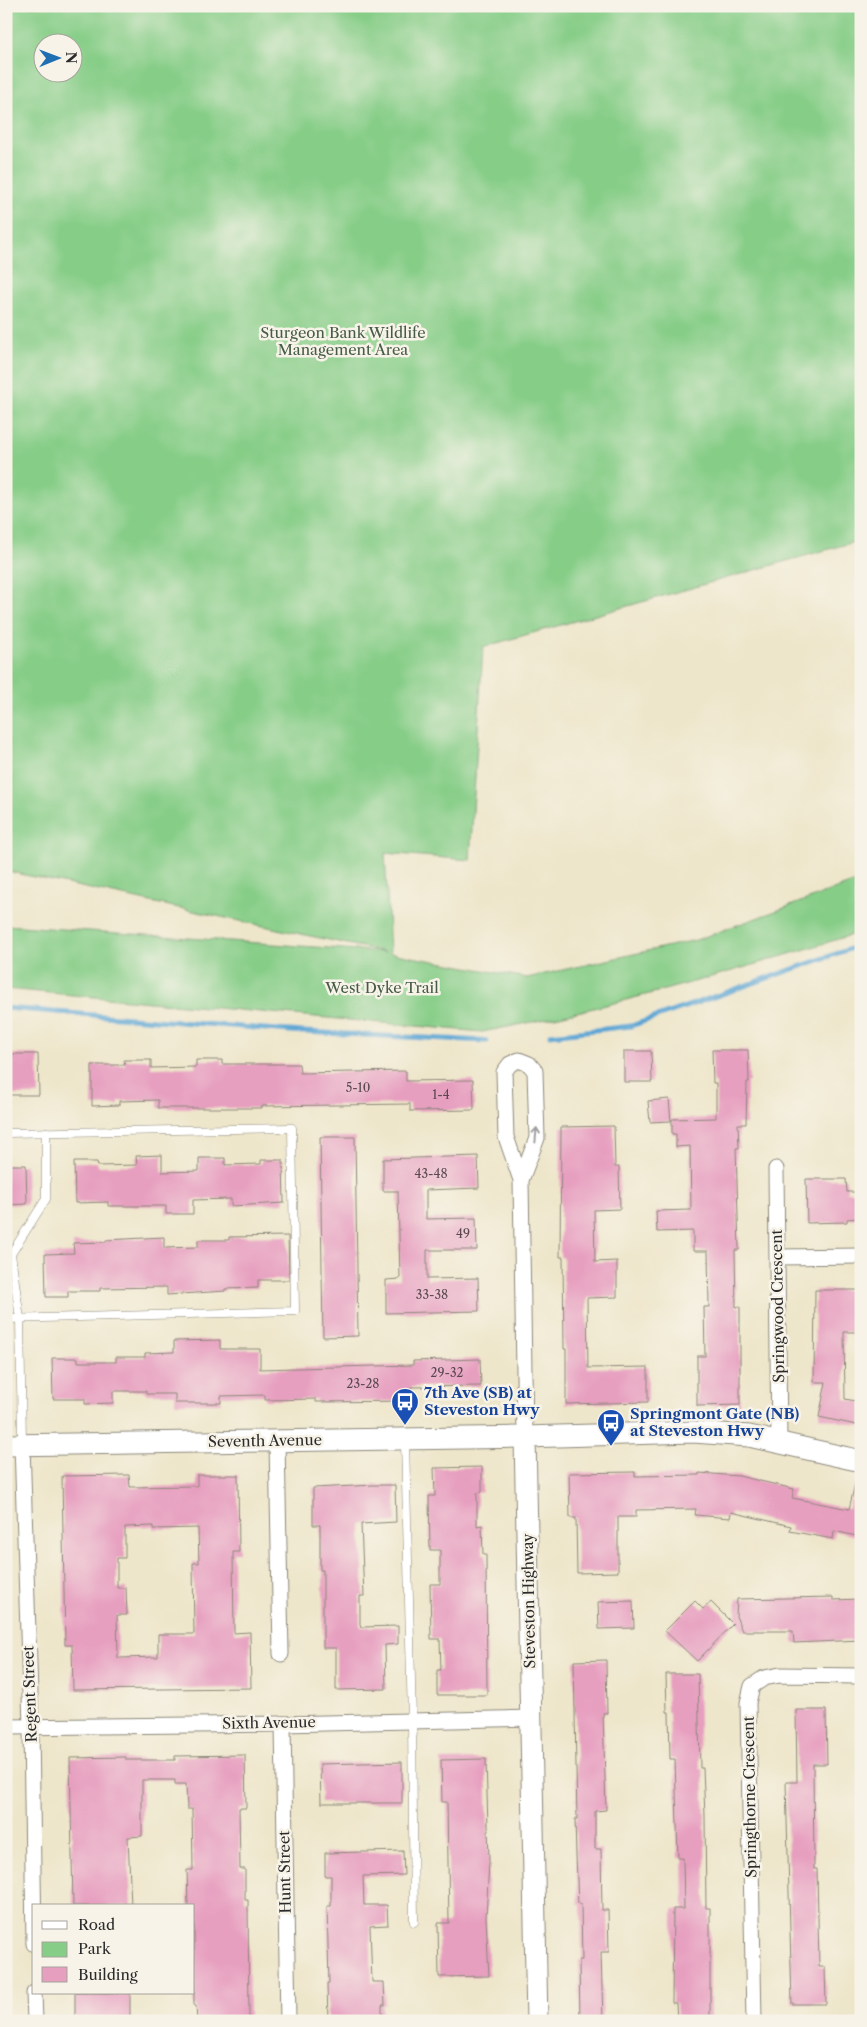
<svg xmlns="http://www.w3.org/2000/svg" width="867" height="2027" font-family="'Libre Caslon Text',serif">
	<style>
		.green { fill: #86cd87; stroke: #587c59; fill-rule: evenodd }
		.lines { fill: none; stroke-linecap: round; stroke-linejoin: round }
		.stream { stroke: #5ca6d4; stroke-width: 5 }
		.building { fill: #e79fc0; fill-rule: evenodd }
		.lane-casing { stroke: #8c887a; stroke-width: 9 }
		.street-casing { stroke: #8c887a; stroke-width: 17 }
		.secondary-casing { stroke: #8c887a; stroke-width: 23 }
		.lane { stroke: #fff; stroke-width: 8 }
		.street { stroke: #fff; stroke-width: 15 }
		.secondary { stroke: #fff; stroke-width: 21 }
		.oneway { stroke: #a0a0a0 }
		.labels { text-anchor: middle; stroke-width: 5; stroke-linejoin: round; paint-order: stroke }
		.number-label { font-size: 12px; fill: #5a4850 }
		.park-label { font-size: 15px; fill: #465c47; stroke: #f7f3e8 }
		.street-label { font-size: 15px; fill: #2b2b2b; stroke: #f7f3e8 }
		.transit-label { font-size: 15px; font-weight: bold; fill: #164399; stroke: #f7f3e8; text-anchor: start }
	</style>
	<rect width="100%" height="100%" fill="#f7f3e8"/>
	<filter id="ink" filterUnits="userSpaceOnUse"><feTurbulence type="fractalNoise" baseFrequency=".02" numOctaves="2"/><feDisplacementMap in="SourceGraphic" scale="10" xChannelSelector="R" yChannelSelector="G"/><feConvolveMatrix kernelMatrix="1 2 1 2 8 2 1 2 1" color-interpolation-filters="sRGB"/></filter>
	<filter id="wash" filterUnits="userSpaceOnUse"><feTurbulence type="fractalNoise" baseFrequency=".0096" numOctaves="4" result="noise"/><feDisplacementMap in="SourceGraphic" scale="20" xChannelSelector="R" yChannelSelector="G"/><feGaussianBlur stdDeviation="1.12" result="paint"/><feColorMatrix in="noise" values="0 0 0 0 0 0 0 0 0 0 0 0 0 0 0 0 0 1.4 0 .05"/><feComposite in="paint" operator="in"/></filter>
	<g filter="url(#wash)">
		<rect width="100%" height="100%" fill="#eee6ca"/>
		<path class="green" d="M6 6H861V540L483 647 470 860 385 853 390 953 527 978 696 940 861 880V932C736 971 611 1008 482 1032L6 989V925L385 952 6 871ZM42 42H72V72H42Z"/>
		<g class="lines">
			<g class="stream">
				<path d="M6 1008 303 1032 487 1041"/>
				<path d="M550 1035 631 1026 861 945"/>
			</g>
		</g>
		<g id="blocks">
			<g class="building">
				<path d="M712 1050H748L749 1082H747L746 1124H738L739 1148H736L739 1250H735L736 1307H740V1405L697 1406V1356H705L704 1307H709L708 1251H693V1231L657 1232 656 1211 691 1210 690 1146 676 1147V1134H672V1119L716 1118V1083H713Z"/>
				<path d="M624 1051H651L652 1082H624Z"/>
				<path d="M12 1054H38L39 1095H6V1066H12Z"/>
				<path d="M124 1060H151V1068L196 1067V1060H222V1064H299L300 1073 406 1071V1081L473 1080 474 1110 410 1111V1104L262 1106V1108H158V1100L119 1101V1105L92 1106V1065H125Z"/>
				<path d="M669 1099 671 1121 650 1122 648 1101Z"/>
				<path d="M614 1126 615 1167H619L620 1209 594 1210 595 1262 617 1261V1297L587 1298 588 1368 648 1367V1402L566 1404V1349H564L563 1257H560L561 1127Z"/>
				<path d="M320 1137H355L358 1336 323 1337Z"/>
				<path d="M162 1155V1172L199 1171V1158H225V1165L261 1164V1160H283L284 1203 231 1206V1199L193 1200V1214H166V1206H108V1202L75 1203 74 1162H97L98 1166 137 1165 136 1156Z"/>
				<path d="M478 1156 479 1188 426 1190V1219L476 1218 477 1250H427V1279L478 1278 479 1311 386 1313V1280L400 1279 398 1191H383V1159Z"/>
				<path d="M6 1165H26L27 1204 6 1205Z"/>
				<path d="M806 1179H846L847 1192H861V1218L847 1219V1222L807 1223Z"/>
				<path d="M288 1236 289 1280H258V1288L225 1289V1291L167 1295V1287L100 1288V1291H68V1297H46L45 1254 74 1253 73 1243 106 1242V1240L164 1237V1248L198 1247V1240H229V1237Z"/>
				<path d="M815 1290H861V1332H844L845 1399 861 1402V1426L819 1417 826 1382H814Z"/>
				<path d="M220 1340V1349H260V1369L413 1365V1361L480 1359 481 1386 411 1387V1401L316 1402V1399L265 1400V1395L221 1396V1403H175V1394H146V1391H113V1403L85 1404V1399H53L52 1358H78V1362H116V1357H145V1353L174 1352V1341Z"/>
				<path d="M482 1467V1492L477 1493V1526L482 1525 483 1554H486L487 1695H437V1670H441L440 1639H431L430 1584H440V1550H430L429 1496H435L434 1468Z"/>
				<path d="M635 1472V1476L699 1475V1473L739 1476 794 1489 792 1498 849 1509 855 1484 861 1485V1537L834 1531 833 1539 790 1531 791 1526 731 1512 730 1518 695 1515 696 1509 636 1510V1517H618V1572L577 1573 576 1518H570L569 1473Z"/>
				<path d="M129 1475 130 1487 197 1486V1475H238L239 1552H233L234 1633 250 1632 251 1688 73 1690 72 1645H65L62 1476ZM153 1526V1529L198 1528 199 1563H193L194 1634H158V1657L118 1658 117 1615H127L126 1588H117V1558H125V1527Z"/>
				<path d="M374 1485H395L396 1522 361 1524 364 1596H360V1624L361 1627 398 1626V1644L385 1645 386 1689 336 1690V1648H323V1570H320V1525H313V1488Z"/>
				<path d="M833 1597V1600L861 1599V1640L794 1643 793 1631H742L736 1616 737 1599Z"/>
				<path d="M633 1601 634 1628 599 1629 598 1602Z"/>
				<path d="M695 1601 703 1609 711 1602 733 1624 697 1661 665 1631Z"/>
				<path d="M606 1660 607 1713H603L606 1810 595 1811V1849H601L602 1910H608L609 1952H601L603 2021H580L579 1960H582L581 1904H578L576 1855 575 1819H577L574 1661Z"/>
				<path d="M666 1674H698L700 1768H703L705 1816 706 1908H710V2021H677L676 2003H672L673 1909H684L683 1858H678L675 1759H670L669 1712H667Z"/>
				<path d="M796 1710H826L827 1764H813L814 1869H817L819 1967H825L826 2004H792L786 1782H797Z"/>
				<path d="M245 1755 246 1808H239L240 1869H245V1900H248L249 2021H197L196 2006H194V1906H188L187 1870H193L192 1809H187L186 1784H175V1780H142V1836L128 1837 131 1906H73L70 1758 126 1757V1760H175V1756Z"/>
				<path d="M486 1759 489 1861 486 1918 489 1976 439 1977 438 1923H449L447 1802H442L441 1760Z"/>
				<path d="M402 1762V1803H321L320 1764Z"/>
				<path d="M403 1851 404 1875 363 1876 364 1905H387L388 1925 370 1926 372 1982H384L385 2005H382V2021H328L327 1983H329L327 1906H331V1876H325V1853Z"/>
				<rect x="75" y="1993" width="55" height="28"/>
			</g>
		</g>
	</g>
	<g filter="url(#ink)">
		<use href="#blocks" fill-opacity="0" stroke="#8c887a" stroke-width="1"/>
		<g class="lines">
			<defs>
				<g id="lane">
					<path d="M6 1133 292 1128 295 1311 6 1319"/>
					<path d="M405 1441 412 1720 414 1922"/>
					<path d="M22 1442 20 1319 11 1254 46 1199V1132"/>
				</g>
				<g id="street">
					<path d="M776 1169 779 1443"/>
					<path d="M521 1180 537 1138 535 1071 529 1064 519 1060 510 1064 504 1072 506 1137 521 1180 525 1437"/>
					<path d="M778 1257 861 1256"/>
					<path d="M277 1441 281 1654"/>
					<path d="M22 1444 31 1726 34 1944"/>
					<path d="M283 1724 288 2021"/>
					<path d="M6 1727 283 1724 532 1718"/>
					<path d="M34 1993 35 2021"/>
					<path d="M754 2021 748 1703 752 1686 764 1678 780 1675 861 1676"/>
				</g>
				<g id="secondary">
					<path d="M525 1437 537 2021"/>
					<path d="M6 1445 525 1437 693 1432 749 1436 861 1461"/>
				</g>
			</defs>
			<use href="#lane" class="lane-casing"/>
			<use href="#street" class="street-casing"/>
			<use href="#secondary" class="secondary-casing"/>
			<use href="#lane" class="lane"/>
			<use href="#street" class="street"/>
			<use href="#secondary" class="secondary"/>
		</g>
		<defs><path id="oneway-shaft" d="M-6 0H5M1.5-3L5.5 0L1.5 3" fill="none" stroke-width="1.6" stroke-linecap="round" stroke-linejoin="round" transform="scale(1.25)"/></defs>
		<use class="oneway" href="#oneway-shaft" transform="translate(536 1135) rotate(-85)"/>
	</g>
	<defs>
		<symbol id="bus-pin" viewBox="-11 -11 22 30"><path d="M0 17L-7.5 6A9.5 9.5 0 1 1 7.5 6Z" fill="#1a4fb4" stroke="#f7f3e8"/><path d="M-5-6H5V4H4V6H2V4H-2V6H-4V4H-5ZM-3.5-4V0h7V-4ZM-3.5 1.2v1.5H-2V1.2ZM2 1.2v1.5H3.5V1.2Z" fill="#fff"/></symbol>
	</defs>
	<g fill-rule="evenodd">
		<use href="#bus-pin" x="389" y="1386" width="32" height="43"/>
		<use href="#bus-pin" x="595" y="1407" width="32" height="43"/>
	</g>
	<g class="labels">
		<g class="number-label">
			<text x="358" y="1092">5-10</text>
			<text x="441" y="1099">1-4</text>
			<text x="431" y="1178">43-48</text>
			<text x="463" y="1238">49</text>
			<text x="432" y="1299">33-38</text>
			<text x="447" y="1377">29-32</text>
			<text x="363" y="1388">23-28</text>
		</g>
		<g class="park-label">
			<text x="343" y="338">Sturgeon Bank Wildlife<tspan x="343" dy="17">Management Area</tspan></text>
			<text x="382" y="993">West Dyke Trail</text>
		</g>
		<g class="street-label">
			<text transform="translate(778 1306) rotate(-91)" y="5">Springwood Crescent</text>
			<text transform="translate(265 1441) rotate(-1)" y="5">Seventh Avenue</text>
			<text transform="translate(529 1601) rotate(-91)" y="5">Steveston Highway</text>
			<text transform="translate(30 1694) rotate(-92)" y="5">Regent Street</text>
			<text transform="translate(269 1723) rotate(-1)" y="5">Sixth Avenue</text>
			<text transform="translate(750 1797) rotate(-91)" y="5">Springthorne Crescent</text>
			<text transform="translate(285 1872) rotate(-91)" y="5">Hunt Street</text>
		</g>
		<g class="transit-label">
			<text x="424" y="1398">7th Ave (SB) at<tspan x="424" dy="17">Steveston Hwy</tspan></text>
			<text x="630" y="1419">Springmont Gate (NB)<tspan x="630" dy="17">at Steveston Hwy</tspan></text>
		</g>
	</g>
	<rect width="867" height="2027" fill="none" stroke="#f7f3e8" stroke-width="25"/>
	<rect x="32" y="1904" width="162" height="90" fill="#f7f3e8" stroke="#a5a39c"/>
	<rect x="42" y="1921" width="25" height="8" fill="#ffffff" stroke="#a5a39c"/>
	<text x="78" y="1930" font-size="15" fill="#2b2b2b">Road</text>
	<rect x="42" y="1942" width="25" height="15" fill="#86cd87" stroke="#a5a39c"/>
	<text x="78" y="1954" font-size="15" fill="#2b2b2b">Park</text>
	<rect x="42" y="1967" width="25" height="15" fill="#e79fc0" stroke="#a5a39c"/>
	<text x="78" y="1980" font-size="15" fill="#2b2b2b">Building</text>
	<g transform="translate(58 58) rotate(89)"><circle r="24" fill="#f7f3e8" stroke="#a5a39c"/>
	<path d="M0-4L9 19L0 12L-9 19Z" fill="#1f6fb2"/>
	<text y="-8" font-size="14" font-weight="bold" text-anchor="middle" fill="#2b2b2b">N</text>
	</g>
</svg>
